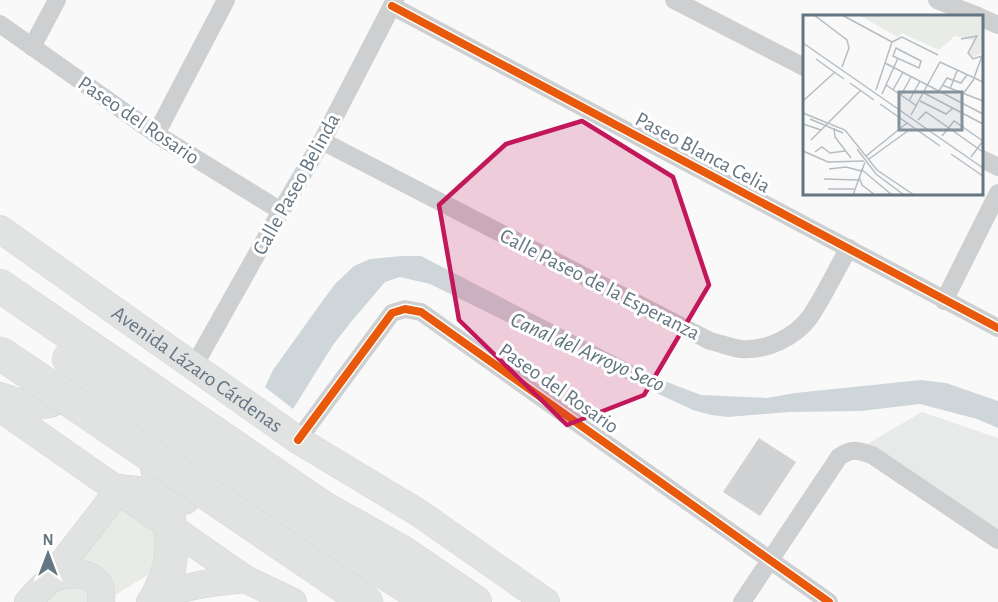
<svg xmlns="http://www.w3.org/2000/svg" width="998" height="602" font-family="'Alegreya Sans',sans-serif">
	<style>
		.built { fill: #e8e9e9 }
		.green { fill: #e8ebe6 }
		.water { fill: #ced6d9 }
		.building { fill: #d0d2d3 }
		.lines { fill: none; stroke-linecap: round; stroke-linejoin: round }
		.secondary-casing { stroke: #d5d6d7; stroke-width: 28 }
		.highway-casing { stroke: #d5d6d6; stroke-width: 34 }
		.street { stroke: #cecfd0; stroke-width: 18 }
		.secondary { stroke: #e1e2e2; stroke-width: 27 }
		.highway { stroke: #e1e2e2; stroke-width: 33 }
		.highway-bridge-casing { stroke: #d5d6d6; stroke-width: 34; stroke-linecap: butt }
		.highway-bridge { stroke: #e1e2e2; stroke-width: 33 }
		.cycleway-casing { stroke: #fff; stroke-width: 11 }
		.cycleway { stroke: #e8590c; stroke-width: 8 }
		.marked { fill: #c2185b; fill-opacity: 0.2; stroke: #c2185b; stroke-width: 4.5; stroke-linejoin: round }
		.labels { text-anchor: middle; stroke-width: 6; stroke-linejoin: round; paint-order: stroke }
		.street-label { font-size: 21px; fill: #657683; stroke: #fff }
		.water-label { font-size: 22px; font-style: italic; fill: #60757c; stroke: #fff }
		.inset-road { fill: none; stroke: #b5bdc3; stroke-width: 1.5 }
		.view { fill: #84929c; fill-opacity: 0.15; stroke: #84929c; stroke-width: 3 }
		.inset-edge { fill: none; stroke: #657683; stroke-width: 3 }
	</style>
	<rect width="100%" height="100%" fill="#f9f9f9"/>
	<path class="built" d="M922 412 998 438V531L867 444Z"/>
	<path class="green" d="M114 501 183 553 104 602H33Z"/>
	<path class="water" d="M402 256H421L630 364 667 382 701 395 767 398 795 393 921 380 946 383 998 401V428L977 419 920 404 861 411 789 412 728 417 711 415 693 410 566 351 430 284 400 277 385 282 351 322 333 345 293 409 265 387 273 370 321 303 335 284 354 266 370 259Z"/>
	<path class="building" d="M759 438 796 462 760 516 723 492Z"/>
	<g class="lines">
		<defs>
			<g id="secondary">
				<path id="s1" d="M0 229 128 320 298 440 419 513 546 602"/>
				<path d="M0 396C26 406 59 415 70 382"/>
				<path d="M0 408 245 579 293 602"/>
				<path d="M50 579C72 572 105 568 101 602"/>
				<path d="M28 602 50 579 118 491"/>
				<path d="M150 602C177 586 214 582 245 579"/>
			</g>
			<g id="highway">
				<path d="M0 286 322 507 402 552 475 602"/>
				<path d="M69 359 142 414 266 506 365 560 431 602"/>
				<path d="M149 439C159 476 178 530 169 568 166 579 161 589 156 599"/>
				<path d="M118 491 184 498"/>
			</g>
		</defs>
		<use href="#secondary" class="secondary-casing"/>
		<use href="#highway" class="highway-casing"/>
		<g class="street">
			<path d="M674 0 804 67"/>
			<path d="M937 0 978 16"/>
			<path d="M392 6 998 328"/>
			<path d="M982 18 998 25"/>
			<path d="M0 24 156 134 281 211"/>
			<path d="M32 47 57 0"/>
			<path d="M156 134 226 0"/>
			<path d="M322 141 710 341C720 343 731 348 741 349 767 351 795 337 810 317 824 296 836 270 849 248"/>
			<path d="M982 159 998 167"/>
			<path d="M944 301 998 193"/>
			<path d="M194 366 281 211 322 141 395 0"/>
			<path d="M298 440 392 313 405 309 421 312 829 602"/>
			<path d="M742 602 839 457C852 448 857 450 872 455L998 540"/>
		</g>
		<use href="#secondary" class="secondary"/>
		<use href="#highway" class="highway"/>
		<defs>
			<path id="highway-bridge" d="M0 353 367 602"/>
		</defs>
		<use href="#highway-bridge" class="highway-bridge-casing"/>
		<use href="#highway-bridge" class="highway-bridge"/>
		<defs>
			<g id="cycleway">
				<path d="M392 6 998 328"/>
				<path d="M298 440 392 313 405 309 421 312 829 602"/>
			</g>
		</defs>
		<use href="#cycleway" class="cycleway-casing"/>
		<use href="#cycleway" class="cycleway"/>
	</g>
	<path class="marked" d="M582 121 673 177 709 285 644 395 567 425 459 320 439 205 506 144Z"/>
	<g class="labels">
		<g class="street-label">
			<text transform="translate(139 120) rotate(34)" y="7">Paseo del Rosario</text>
			<text transform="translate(703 152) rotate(28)" y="7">Paseo Blanca Celia</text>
			<text transform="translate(296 184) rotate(-61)" y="7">Calle Paseo Belinda</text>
			<text transform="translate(600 284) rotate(27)" y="7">Calle Paseo de la Esperanza</text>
			<text dy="7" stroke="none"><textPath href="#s1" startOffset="242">Avenida Lázaro Cárdenas</textPath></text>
			<text transform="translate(559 388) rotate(35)" y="7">Paseo del Rosario</text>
		</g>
		<g class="water-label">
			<text transform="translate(588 351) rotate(24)" y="8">Canal del Arroyo Seco</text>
		</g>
	</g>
	<g transform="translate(803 15)">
		<rect width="180" height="180" fill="#f9f9f9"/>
		<path d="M56 0H180V37L169 43 165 38 171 26 152 21 136 35 98 18 96 23Z" fill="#e8ebe6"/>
		<path class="inset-road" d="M11 0 44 25 46 33 39 52M39 0 89 27M158 24 174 21 165 38 170 44 179 41 171 63M89 27 99 22 135 40M0 28 180 153M93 33 118 46 116 53 90 41ZM13 44 41 64M82 48 180 99M47 68 71 85M83 70 114 91M139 70 180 86M147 74 154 56M73 75 89 27M90 75 100 57M136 76 144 63 158 68 164 60M121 78 180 109M79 79 95 43M160 79 171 64M98 80 108 62M0 86 32 57M106 86 117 66M117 86 143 99 150 93M77 89 137 131M0 98 42 115 74 155 111 180M108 100 137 47 180 67M7 104 40 118M115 105 123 97 180 137M0 109 18 115M31 113 32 122 48 143M139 121 151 106 180 126M8 125 57 76M54 134 73 159 101 180M0 136 25 147 61 146M12 137 19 132 27 138 42 136M148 139 180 161M63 141 104 108M168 142 180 126M66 144 106 115M26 154 43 152 58 156M58 154 89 180M56 162 59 170 72 180M21 164 55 165M25 174H51M50 180 62 147"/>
		<path class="view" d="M96 77H159V115H96Z"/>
		<rect width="180" height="180" class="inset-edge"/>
	</g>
	<g transform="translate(48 554)" stroke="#ffffff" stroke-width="4.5" paint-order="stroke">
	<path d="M0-4.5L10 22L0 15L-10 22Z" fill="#657683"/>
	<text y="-9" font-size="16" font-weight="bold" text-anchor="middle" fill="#657683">N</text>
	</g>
</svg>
